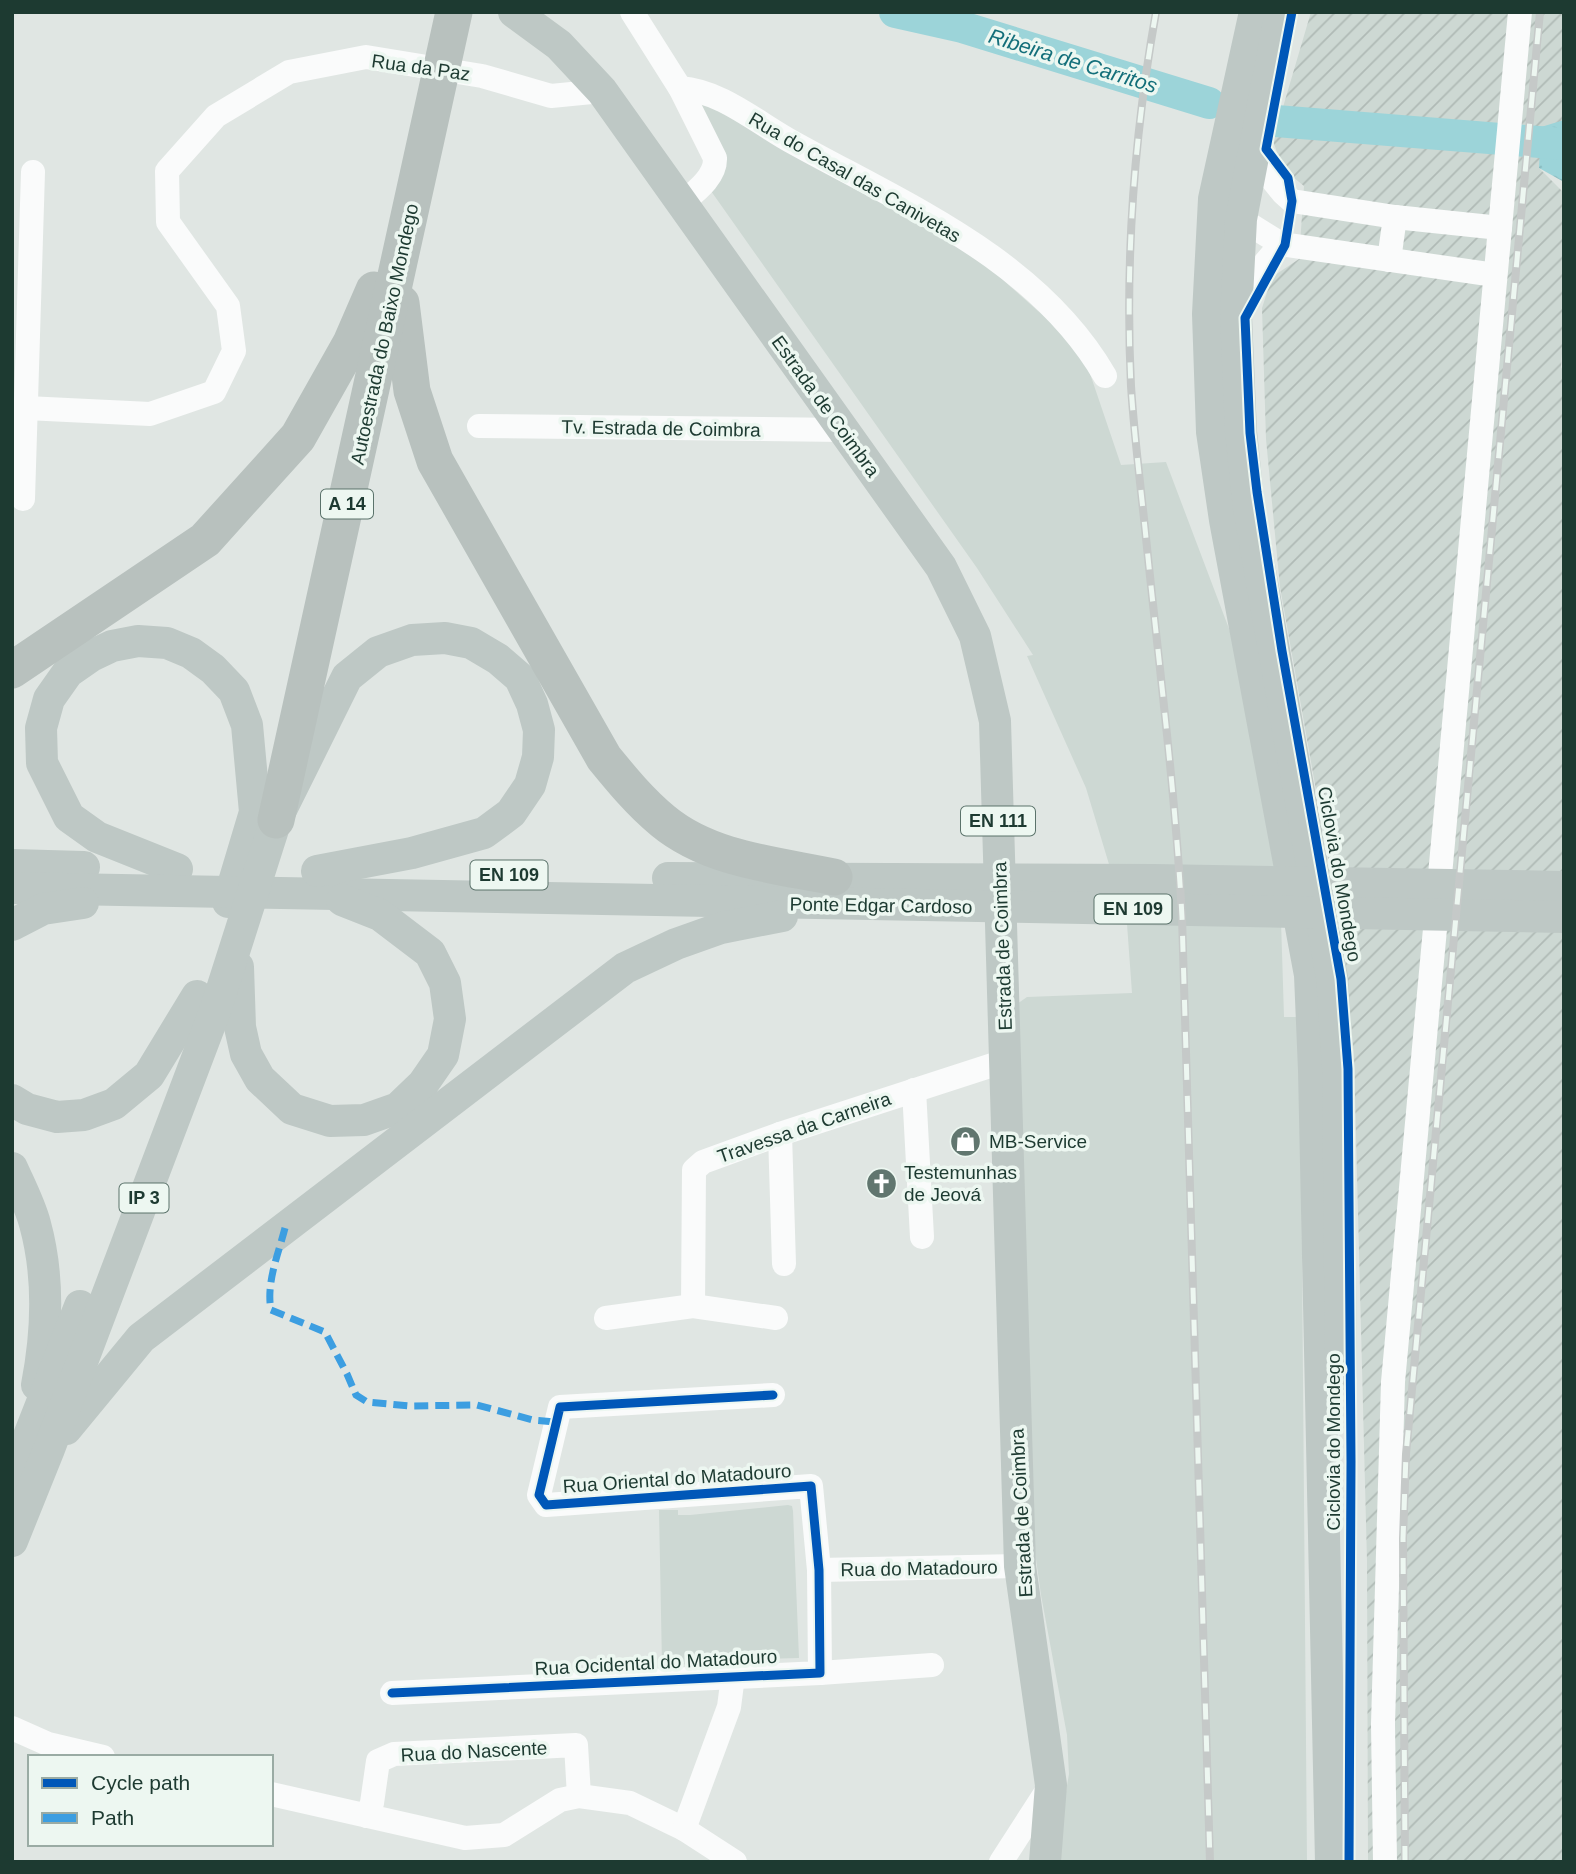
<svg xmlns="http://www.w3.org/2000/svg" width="1576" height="1874" font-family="Arial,sans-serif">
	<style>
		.built { fill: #cdd8d3 }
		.industrial { fill: url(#industrial-furrows) }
		.water { fill: url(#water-ripples) }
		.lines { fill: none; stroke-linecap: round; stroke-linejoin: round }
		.river { stroke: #9cd4d9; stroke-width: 32 }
		.minor { stroke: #fafbfb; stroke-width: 24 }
		.major { stroke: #bec8c5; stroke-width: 32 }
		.highway { stroke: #b8c1be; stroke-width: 37 }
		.rail-casing { stroke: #c5c9c8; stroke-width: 8 }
		.rail { stroke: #edf7f1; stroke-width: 5; stroke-dasharray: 16; stroke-linecap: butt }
		.quiet { stroke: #3c9ee1; stroke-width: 7; stroke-dasharray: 14 7; stroke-linecap: butt }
		.cycleway-casing { stroke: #edf7f1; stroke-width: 13 }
		.cycleway { stroke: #0057b8; stroke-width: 9 }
		.labels { text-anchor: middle; stroke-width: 7; stroke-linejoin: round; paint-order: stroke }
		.shield { fill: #edf7f1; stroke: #5b736b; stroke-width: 2 }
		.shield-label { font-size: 18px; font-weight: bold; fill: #1d3a31 }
		.street-label { font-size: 19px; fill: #1d3a31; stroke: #edf7f1 }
		.poi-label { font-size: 19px; fill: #1d3a31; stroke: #edf7f1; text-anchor: start }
		.water-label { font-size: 21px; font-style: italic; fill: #146f7a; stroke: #edf7f1 }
	</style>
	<defs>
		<pattern id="industrial-furrows" width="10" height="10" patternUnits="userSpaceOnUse" patternTransform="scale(1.75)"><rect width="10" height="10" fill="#cdd8d3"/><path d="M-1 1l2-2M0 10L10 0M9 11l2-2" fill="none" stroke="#b0bab6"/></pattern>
		<pattern id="water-ripples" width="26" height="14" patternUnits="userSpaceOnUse" patternTransform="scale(1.75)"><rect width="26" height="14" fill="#9cd4d9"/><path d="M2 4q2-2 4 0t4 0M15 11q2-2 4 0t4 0" fill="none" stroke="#86b7bb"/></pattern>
	</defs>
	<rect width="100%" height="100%" fill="#e0e6e3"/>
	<g class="built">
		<path d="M694 101H709L966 247 1082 350 1121 465 1166 462 1231 634 1280 888 1284 1017H1300L1307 1862H1054L1069 1774 1067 1735 1041 1595 1031 1523 1017 1004 1027 997 1132 993 1127 924 1086 788 1027 656 1033 655 977 568 711 191Z"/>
		<path d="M788 1505 792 1506 793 1511 799 1658 696 1661 695 1664 662 1665 659 1510H678V1515H690Z"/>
	</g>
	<path class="industrial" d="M1311 12H1564V120L1539 168 1564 193V327L1561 367 1564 372V1862H1368L1367 1561 1354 1058 1345 954 1280 587 1266 439 1262 308 1272 277 1299 259 1304 186 1283 169 1273 141Z"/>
	<path class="water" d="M1564 120V182L1539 168 1541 127Z"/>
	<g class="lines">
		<g class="river">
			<path d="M895 12 962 27 1209 103"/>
			<path d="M1276 121 1564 144"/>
		</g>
		<g class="minor">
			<path d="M632 12 680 88 715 158C716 177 695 192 682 203"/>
			<path d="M680 88C722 91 757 123 794 143 906 205 1038 260 1105 376"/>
			<path d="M1253 156 1283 193 1292 201 1395 217 1500 228"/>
			<path d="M1228 211 1281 244 1495 275"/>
			<path d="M1389 260 1395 217"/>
			<path d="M1239 310 1259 270 1281 244"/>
			<path d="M26 408 150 414 214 392 234 351 228 306 168 222 167 171 216 116 289 72 366 57 482 76 551 96 602 91"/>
			<path d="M479 426 844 430"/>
			<path d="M23 499 33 172"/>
			<path d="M914 1090 922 1237"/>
			<path d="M780 1134 784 1264"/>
			<path d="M693 1306 694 1170 703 1162 780 1134 1005 1061"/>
			<path d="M606 1318 693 1306 776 1318"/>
			<path d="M819 1570 1020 1566"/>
			<path d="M820 1673 932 1665"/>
			<path d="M392 1693 820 1673 819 1570 811 1486 546 1505 539 1495 560 1407 773 1395"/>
			<path d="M12 1728 48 1744 103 1757"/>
			<path d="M271 1794 465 1838 504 1835 560 1800 579 1796 630 1803 684 1829 735 1862"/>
			<path d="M367 1816 372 1803 378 1761 394 1754 576 1745 579 1796"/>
			<path d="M684 1829 729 1707 733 1676"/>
			<path d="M1001 1862 1050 1786"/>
			<path d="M1385 1862 1383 1724 1393 1382 1520 12"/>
		</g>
		<g class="major">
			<path d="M514 12 559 45 602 91 941 567 975 636 995 721 1020 1566 1051 1785 1045 1862"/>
			<path d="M1255 12 1214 199 1208 314 1212 432 1225 520 1310 975 1314 1070 1331 1862"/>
			<path d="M1281 12 1241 219 1236 317 1241 432 1249 509 1332 978 1338 1067 1341 1374"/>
			<path d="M12 865 84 867"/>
			<path d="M177 869 97 837 69 817 42 763 41 728 49 699 68 672 91 656 112 646 138 641 167 643 191 653 213 669 234 691 247 725 255 812 228 902"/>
			<path d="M668 878 1154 880 1564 887"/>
			<path d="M12 888 1564 917"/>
			<path d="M12 925 43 909 83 903"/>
			<path d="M238 967 240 1027 246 1054 260 1079 292 1109 330 1121 364 1120 398 1108 423 1084 443 1055 450 1019 445 983 430 953 380 915 342 900"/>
			<path d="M12 1100 27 1109 57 1117 84 1115 114 1104 149 1075 197 996"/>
			<path d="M12 1168C20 1186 30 1205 35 1224 49 1275 47 1333 37 1385"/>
			<path d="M66 1429 141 1338 625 968 676 944 721 928 782 916"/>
			<path d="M12 1479 80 1306"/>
			<path d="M12 1541 49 1449 215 1011 276 820 347 677 378 652 412 640 445 638 471 643 498 659 520 678 532 704 539 730 538 757 530 785 511 813 484 833 412 853 317 871"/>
		</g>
		<g class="highway">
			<path d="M401 303 412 391 435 461 604 758C622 780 640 802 663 821 710 860 777 865 834 877"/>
			<path d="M12 670 205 540 298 437 351 343 374 290"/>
			<path d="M276 820 454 12"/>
		</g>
		<defs>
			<g id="rail">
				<path d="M1156 12C1134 135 1125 261 1131 386 1134 433 1140 481 1145 528 1158 658 1175 787 1182 917L1210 1862"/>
				<path d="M1405 1862 1403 1539 1406 1454 1540 12"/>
			</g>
		</defs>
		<use href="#rail" class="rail-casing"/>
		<use href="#rail" class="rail"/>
		<path class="quiet" d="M285 1228C278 1255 266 1283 271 1310L325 1332 347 1374 356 1395 367 1402 410 1406 477 1405 533 1420 556 1422"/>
		<defs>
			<g id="cycleway">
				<path d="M1292 12 1266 149 1288 178 1292 201 1285 245 1245 318 1250 433 1257 492 1282 651 1341 979 1348 1069 1351 1461 1349 1862"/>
				<path d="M392 1693 820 1673 819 1570 811 1486 546 1505 539 1495 560 1407 773 1395"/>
			</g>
		</defs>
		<use href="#cycleway" class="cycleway-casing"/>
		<use href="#cycleway" class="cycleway"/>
	</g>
	<defs>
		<symbol id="shop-disc" viewBox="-11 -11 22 22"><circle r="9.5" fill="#61766f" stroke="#edf7f1"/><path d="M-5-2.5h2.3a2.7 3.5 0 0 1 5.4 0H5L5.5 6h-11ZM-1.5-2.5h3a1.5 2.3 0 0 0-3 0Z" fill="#fff"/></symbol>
		<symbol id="church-disc" viewBox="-11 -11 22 22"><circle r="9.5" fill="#61766f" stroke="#edf7f1"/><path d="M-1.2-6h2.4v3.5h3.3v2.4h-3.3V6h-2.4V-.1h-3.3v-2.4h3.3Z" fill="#fff"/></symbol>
	</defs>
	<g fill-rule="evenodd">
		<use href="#shop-disc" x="948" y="1124" width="35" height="35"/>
		<use href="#church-disc" x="864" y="1166" width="35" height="35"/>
	</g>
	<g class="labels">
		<g class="shield">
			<rect x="321" y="489.5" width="52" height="29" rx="5"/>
			<rect x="961" y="806.5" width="74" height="29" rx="5"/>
			<rect x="470.5" y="860.5" width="77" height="29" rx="5"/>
			<rect x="1094.5" y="894.5" width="77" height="29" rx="5"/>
			<rect x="119.5" y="1183.5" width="49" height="29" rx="5"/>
		</g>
		<g class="shield-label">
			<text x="347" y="510">A 14</text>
			<text x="998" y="827">EN 111</text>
			<text x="509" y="881">EN 109</text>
			<text x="1133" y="915">EN 109</text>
			<text x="144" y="1204">IP 3</text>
		</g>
		<g class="street-label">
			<text transform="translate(421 67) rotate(8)" y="7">Rua da Paz</text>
			<text transform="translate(855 177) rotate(30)" y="7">Rua do Casal das Canivetas</text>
			<text transform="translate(384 334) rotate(-78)" y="7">Autoestrada do Baixo Mondego</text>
			<text transform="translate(826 406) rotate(54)" y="7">Estrada de Coimbra</text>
			<text transform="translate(661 428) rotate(1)" y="7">Tv. Estrada de Coimbra</text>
			<text transform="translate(1340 874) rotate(80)" y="7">Ciclovia do Mondego</text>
			<text transform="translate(881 905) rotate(1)" y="7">Ponte Edgar Cardoso</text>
			<text transform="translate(1002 946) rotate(-92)" y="7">Estrada de Coimbra</text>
			<text transform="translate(804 1127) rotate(-19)" y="7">Travessa da Carneira</text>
			<text transform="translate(1333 1442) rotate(-90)" y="7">Ciclovia do Mondego</text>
			<text transform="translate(677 1478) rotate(-4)" y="7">Rua Oriental do Matadouro</text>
			<text transform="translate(1021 1513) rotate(-93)" y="7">Estrada de Coimbra</text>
			<text transform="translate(919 1568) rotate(-1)" y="7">Rua do Matadouro</text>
			<text transform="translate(656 1662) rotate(-3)" y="7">Rua Ocidental do Matadouro</text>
			<text transform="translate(474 1751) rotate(-3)" y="7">Rua do Nascente</text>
		</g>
		<g class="poi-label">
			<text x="989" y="1148">MB-Service</text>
			<text x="904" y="1179">Testemunhas<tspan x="904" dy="22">de Jeová</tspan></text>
		</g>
		<g class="water-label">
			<text transform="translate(1073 61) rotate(17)" y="7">Ribeira de Carritos</text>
		</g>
	</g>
	<rect width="1576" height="1874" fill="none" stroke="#1d3a31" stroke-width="28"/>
	<rect x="28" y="1755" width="245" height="91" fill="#edf7f1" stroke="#9aaba4" stroke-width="2"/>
	<rect x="42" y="1778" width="35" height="10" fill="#0057b8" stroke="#9aaba4" stroke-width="2"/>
	<text x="91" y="1790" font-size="21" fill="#1d3a31">Cycle path</text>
	<rect x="42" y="1813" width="35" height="10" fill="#3c9ee1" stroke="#9aaba4" stroke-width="2"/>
	<text x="91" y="1825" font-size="21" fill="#1d3a31">Path</text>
</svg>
